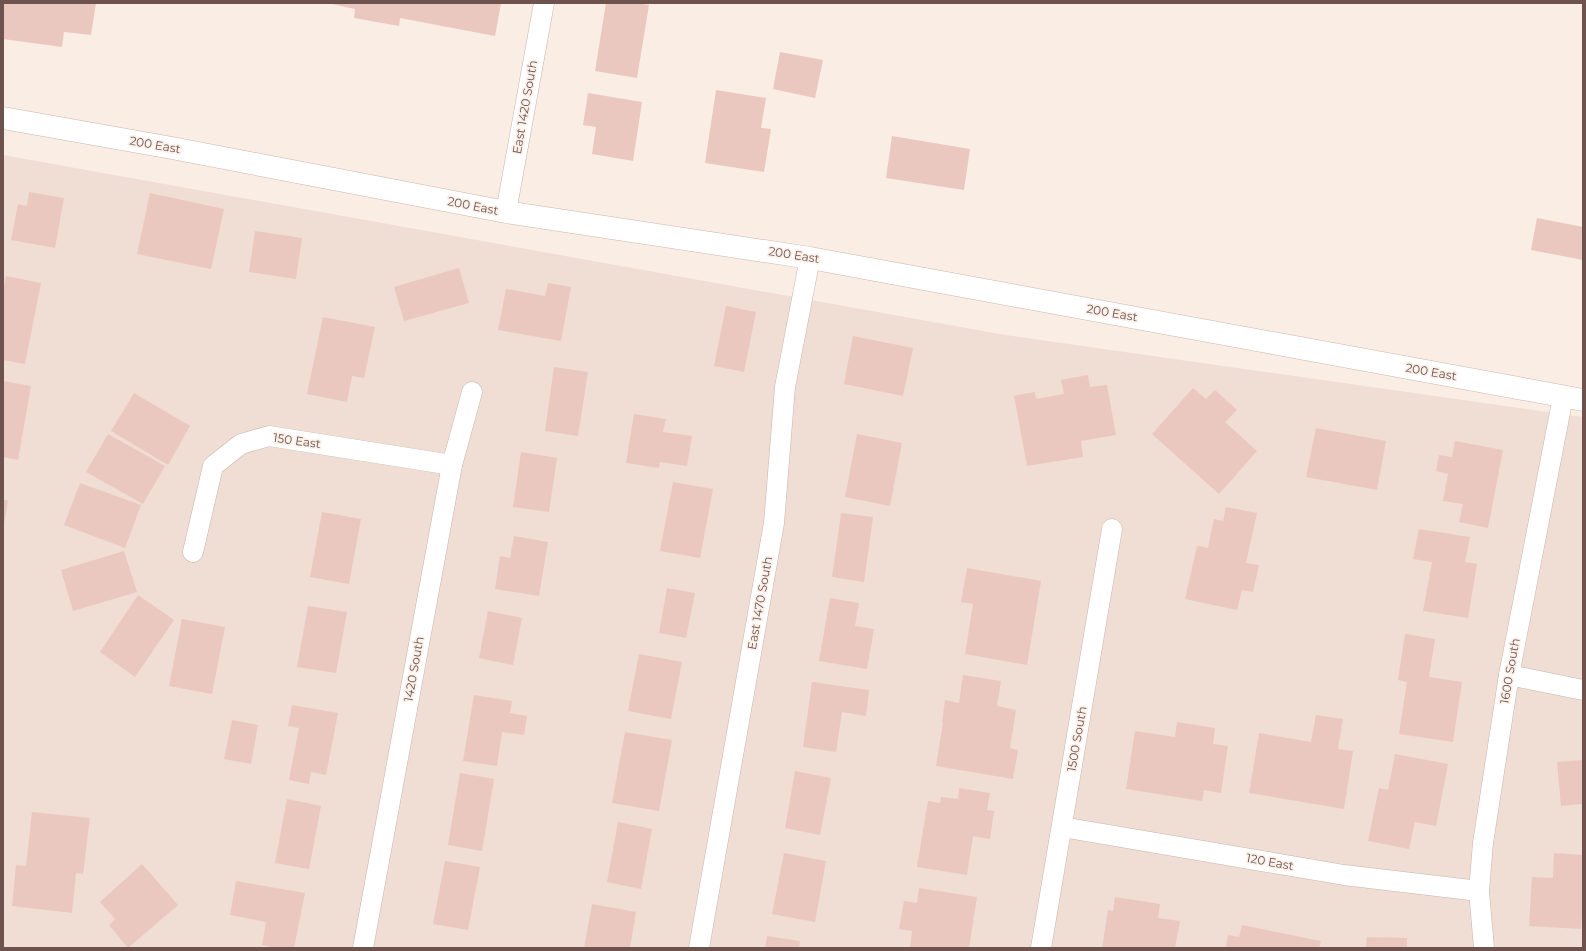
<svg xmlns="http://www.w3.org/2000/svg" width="1586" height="951" font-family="Montserrat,sans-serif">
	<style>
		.residential { fill: #f0ddd4 }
		.building { fill: #ebc8bf }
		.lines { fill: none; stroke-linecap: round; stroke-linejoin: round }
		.street-casing { stroke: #c8b3ac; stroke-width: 21 }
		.secondary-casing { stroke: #cdb4ad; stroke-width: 23 }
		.street { stroke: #fff; stroke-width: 20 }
		.secondary { stroke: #fff; stroke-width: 22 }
		.labels { text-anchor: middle; stroke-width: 3.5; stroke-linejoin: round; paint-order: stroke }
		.street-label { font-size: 12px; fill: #6e524d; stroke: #fcf1ea }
	</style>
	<rect width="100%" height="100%" fill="#f9ede4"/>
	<path class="residential" d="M3 155 1005 335 1583 417V948H3Z"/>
	<g class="building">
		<path d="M3 3H96L91 35 64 32 62 47 3 39Z"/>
		<path d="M327 3H501L495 36 400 18 399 26 354 18 355 9Z"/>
		<path d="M606 3H637L649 5 637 78 595 71Z"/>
		<path d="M780 52 823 60 815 98 773 89Z"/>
		<path d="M716 90 766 98 761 128 771 129 764 172 705 163Z"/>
		<path d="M588 93 642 102 633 161 592 154 596 127 583 125Z"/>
		<path d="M892 136 970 149 964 190 886 178Z"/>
		<path d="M29 192 64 198 55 248 11 240 18 204 27 206Z"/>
		<path d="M150 193 224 209 211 269 137 254Z"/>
		<path d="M1537 218 1583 227V260L1531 250Z"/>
		<path d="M255 231 302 238 296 279 249 272Z"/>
		<path d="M459 268 469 303 404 321 394 287Z"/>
		<path d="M6 276 41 283 25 364 3 360V292Z"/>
		<path d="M548 283 571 287 561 341 498 330 506 289 545 296Z"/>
		<path d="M726 306 756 312 744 372 714 366Z"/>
		<path d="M323 317 375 327 364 378 352 376 347 402 307 394Z"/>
		<path d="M853 336 913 348 903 396 844 384Z"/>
		<path d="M554 367 588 372 578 436 545 431Z"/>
		<path d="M1088 375 1090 387 1107 385 1116 435 1081 441 1083 457 1027 466 1014 396 1035 392 1036 399 1064 394 1061 380Z"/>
		<path d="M3 381 31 386 18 460 3 457Z"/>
		<path d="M1193 388 1206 399 1215 390 1237 410 1225 422 1257 451 1219 494 1152 434Z"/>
		<path d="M134 393 190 426 168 465 111 431Z"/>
		<path d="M634 414 666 419 663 432 692 436 687 466 660 462 659 468 626 463Z"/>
		<path d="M1316 428 1386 441 1377 490 1306 477Z"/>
		<path d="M108 434 165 466 143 504 86 472Z"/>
		<path d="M857 434 902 443 890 506 845 497Z"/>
		<path d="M1455 441 1503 450 1488 528 1459 522 1463 504 1443 501 1448 474 1436 471 1439 455 1452 457Z"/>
		<path d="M521 452 557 458 549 512 513 507Z"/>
		<path d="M673 482 713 489 700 558 660 551Z"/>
		<path d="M80 483 141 505 125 548 64 525Z"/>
		<path d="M3 500H8L4 525 3 524Z"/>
		<path d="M1226 507 1257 513 1246 563 1259 565 1253 592 1242 590 1237 610 1185 599 1197 546 1208 548 1214 519 1223 521Z"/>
		<path d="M322 512 361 519 349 584 310 577Z"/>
		<path d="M841 513 873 517 864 582 832 577Z"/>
		<path d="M1419 529 1470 537 1465 562 1477 564 1468 618 1423 611 1432 562 1413 559Z"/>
		<path d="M514 536 548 542 539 596 495 589 500 556 510 558Z"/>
		<path d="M124 551 137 592 73 611 61 570Z"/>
		<path d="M967 568 1041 581 1027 665 965 654 973 604 961 602Z"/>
		<path d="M667 588 695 593 686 638 659 633Z"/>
		<path d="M138 595 174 620 135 677 100 652Z"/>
		<path d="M830 598 859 603 855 626 874 629 867 669 819 661Z"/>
		<path d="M308 606 347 612 336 673 297 667Z"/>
		<path d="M488 611 522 618 513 665 479 658Z"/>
		<path d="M182 619 225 627 212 694 169 686Z"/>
		<path d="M1405 634 1435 639 1429 677 1462 682 1453 742 1399 734 1407 682 1398 680Z"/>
		<path d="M639 654 682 662 671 719 628 711Z"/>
		<path d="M963 675 1001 681 997 706 1016 710 1010 748 1018 750 1013 779 936 766 943 723H942L945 700 959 703Z"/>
		<path d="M812 682 869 690 866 716 842 712 836 752 803 747Z"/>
		<path d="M474 695 512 701 510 713 527 716 524 735 502 732 497 766 463 761Z"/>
		<path d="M292 705 338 713 326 775 311 772 309 784 289 780 299 728 288 726Z"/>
		<path d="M1316 715 1343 719 1338 749 1353 751 1344 809 1249 793 1259 733 1311 742Z"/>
		<path d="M232 720 258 725 251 764 224 759Z"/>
		<path d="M1177 722 1215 728 1213 744 1228 746 1221 793 1204 790 1202 801 1126 789 1135 731 1175 737Z"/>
		<path d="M625 732 672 740 659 811 612 803Z"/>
		<path d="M1395 754 1448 764 1436 826 1415 822 1409 849 1368 841 1379 788 1388 790Z"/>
		<path d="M1583 760V804L1561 806 1557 762Z"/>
		<path d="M795 771 831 778 820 835 785 828Z"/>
		<path d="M460 773 494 779 482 851 448 845Z"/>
		<path d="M959 788 990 793 987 810 994 811 990 839 973 836 967 875 917 867 928 801 940 803 941 797 958 799Z"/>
		<path d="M287 799 321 806 309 869 275 863Z"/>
		<path d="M32 812 90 818 83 874 76 873 72 913 12 906 16 865 26 866Z"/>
		<path d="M618 822 652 829 641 889 607 882Z"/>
		<path d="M784 853 826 861 815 922 772 914Z"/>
		<path d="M1554 853 1583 855V897L1581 929 1529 926 1532 877 1553 878Z"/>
		<path d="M445 861 480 867 468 930 433 924Z"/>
		<path d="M142 864 178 905 128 948 109 925 115 919 100 902Z"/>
		<path d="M236 881 305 893 294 948H277L262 945 266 922 230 915Z"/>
		<path d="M919 888 977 897 969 948H910L912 931 899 929 904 901 917 903Z"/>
		<path d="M1115 897 1160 904 1158 918 1180 921 1175 948 1162 947V948H1102L1108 910 1113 911Z"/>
		<path d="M592 904 636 912 630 948H584Z"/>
		<path d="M1242 925 1321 941 1319 948H1226L1228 935 1239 937Z"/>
		<path d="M767 936 800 941 799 948H765Z"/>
		<path d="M1367 937 1407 938V948H1366Z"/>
	</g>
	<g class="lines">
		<defs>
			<g id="street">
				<path d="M506 212 544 3"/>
				<path d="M193 552 213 466 241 444 269 436 452 465"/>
				<path d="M1509 675 1583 690"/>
				<path d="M1062 827 1344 875 1479 891"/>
				<path d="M363 948 452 465 472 392"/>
				<path d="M699 948 774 523 785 387 810 258"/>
				<path d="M1041 948 1112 529"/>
				<path d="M1484 948 1479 891 1483 843 1509 675 1563 397"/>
			</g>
			<path id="secondary" d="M3 118 172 148 506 212 810 258 1583 400"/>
		</defs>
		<use href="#street" class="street-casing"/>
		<use href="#secondary" class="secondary-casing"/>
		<use href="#street" class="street"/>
		<use href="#secondary" class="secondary"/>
	</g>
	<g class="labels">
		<g class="street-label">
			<text transform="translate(525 107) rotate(-80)" y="4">East 1420 South</text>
			<text transform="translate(155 145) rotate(10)" y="4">200 East</text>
			<text transform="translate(473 206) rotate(11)" y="4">200 East</text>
			<text transform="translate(794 255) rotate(9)" y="4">200 East</text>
			<text transform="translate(1112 313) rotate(10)" y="4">200 East</text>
			<text transform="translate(1431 372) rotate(10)" y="4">200 East</text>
			<text transform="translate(297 441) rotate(8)" y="4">150 East</text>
			<text transform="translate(760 603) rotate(-80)" y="4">East 1470 South</text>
			<text transform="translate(414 669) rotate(-80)" y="4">1420 South</text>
			<text transform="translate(1510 671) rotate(-80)" y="4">1600 South</text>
			<text transform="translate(1077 739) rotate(-80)" y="4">1500 South</text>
			<text transform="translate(1270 862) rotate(10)" y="4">120 East</text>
		</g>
	</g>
	<rect width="1586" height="951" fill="none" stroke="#6e524d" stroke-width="8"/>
</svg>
